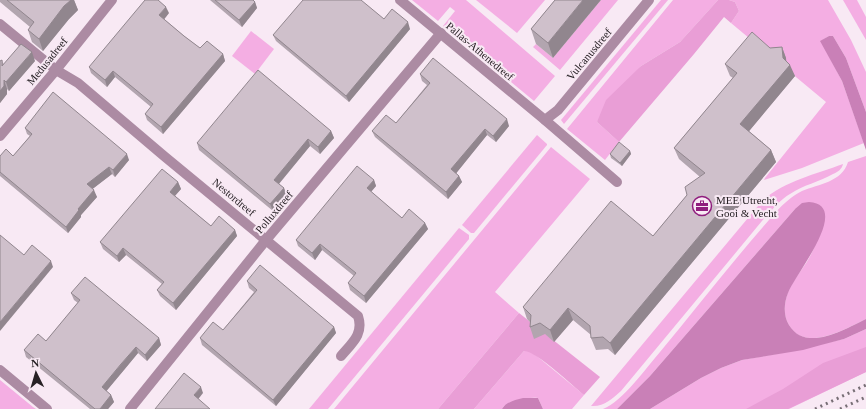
<svg xmlns="http://www.w3.org/2000/svg" width="866" height="409" font-family="Georgia,serif">
	<style>
		.green { fill: #f4aee3 }
		.forest { fill: #e99ed6 }
		.water { fill: #c980b7 }
		.lines { fill: none; stroke-linecap: round; stroke-linejoin: round }
		.service { stroke: #ac8ba3; stroke-width: 10 }
		.minor { stroke: #ac8ba3; stroke-width: 10 }
		.rail { stroke: #776e75; stroke-width: 3; stroke-dasharray: 2 4; stroke-linecap: butt }
		.wall { fill: #b2a5af }
		.shaded-wall { fill: #91868e }
		.building { fill: #cfc0cb; stroke: #91868e }
		.labels { text-anchor: middle; stroke-width: 4; stroke-linejoin: round; paint-order: stroke }
		.street-label { font-size: 11px; fill: #272125; stroke: #f8e9f4 }
		.poi-label { font-size: 11px; fill: #272125; stroke: #f8e9f4; text-anchor: start }
	</style>
	<rect width="100%" height="100%" fill="#f8e9f4"/>
	<g class="green">
		<path d="M412 0H466L555 76 534 101 443 26 455 11 450 7 438 21Z"/>
		<path d="M476 0H545L517 33Z"/>
		<path d="M601 0H618L560 70 533 47 536 44 553 58Z"/>
		<path d="M661 0H668L564 124 561 120Z"/>
		<path d="M673 0H718L680 42 641 66 597 122 619 142 605 160 567 129Z"/>
		<path d="M729 0H828L851 40 866 72V112L846 58 833 36H829L821 41 842 81 864 143 802 168 764 180 765 178 826 102 731 23 739 11 735 2Z"/>
		<path d="M843 0H857L866 17V40Z"/>
		<path d="M251 31 274 49 255 74 232 56Z"/>
		<path d="M537 135 547 144V145L474 233H471L462 225Z"/>
		<path d="M551 147 590 179 495 292 519 313 438 409H334Z"/>
		<path d="M866 156V319C845 329 805 353 789 325 783 315 784 303 788 292 793 280 803 269 809 258 814 250 816 241 821 233L795 209 650 376 617 409H603C623 401 646 368 660 352 699 305 736 257 776 212 783 204 792 196 802 191 819 184 842 182 848 162Z"/>
		<path d="M843 164C842 169 838 172 833 174 819 182 803 185 790 194 781 199 774 208 767 215L621 391C612 399 604 407 591 406L763 200C785 181 816 174 843 164Z"/>
		<path d="M459 228 469 235V239L328 409H309Z"/>
		<path d="M866 329V372L789 409H650L701 378 721 368 742 360 781 353 844 339Z"/>
		<path d="M528 350 538 357 584 395 572 409H543L538 398C525 397 516 401 504 406L502 409H474L524 351Z"/>
		<path d="M0 380 33 407 36 409H0Z"/>
	</g>
	<g class="forest">
		<path d="M718 0H729L735 2 739 11 731 23 724 17 694 54 619 142 597 122 606 100 641 66 680 42Z"/>
		<path d="M519 313 600 377 584 395C574 387 535 350 524 351L474 409H438Z"/>
		<path d="M866 347V372L788 409H746L783 389 823 363Z"/>
	</g>
	<g class="water">
		<path d="M829 36H833L846 58 866 112V150L842 81 820 41Z"/>
		<path d="M809 202C853 205 794 276 788 293 784 303 783 315 789 325 806 353 845 329 866 319V329L844 339 821 345 803 350 742 360 721 368 701 378 650 409H617L650 376 795 209 802 203Z"/>
		<path d="M523 398H538L543 409H502C506 402 515 400 523 398Z"/>
	</g>
	<g class="lines">
		<path class="service" d="M545 120 617 182"/>
		<g class="minor">
			<path d="M400 0 545 120 558 110 649 0"/>
			<path d="M0 24 56 70 78 83 164 156 358 316C364 334 352 343 341 356"/>
			<path d="M0 136 56 70 112 0"/>
			<path d="M0 370 47 409"/>
			<path d="M130 409 266 240 441 33"/>
		</g>
		<g class="rail">
			<path d="M815 409 866 385"/>
			<path d="M840 409 866 397"/>
		</g>
	</g>
	<g class="wall">
		<path d="M0 0H74L78 10 69 19 43 51 32 42 28 30 30 27 0 2Z"/>
		<path d="M210 0H253L255 2 257 8 242 27Z"/>
		<path d="M555 0 553 58 536 44 531 29Z"/>
		<path d="M169 13 164 19 184 36 200 48 223 54 225 61 163 134 147 120 145 114 151 107 115 77 107 87 91 73 89 67Z"/>
		<path d="M384 19 410 29 349 102 276 41 273 35Z"/>
		<path d="M782 47 786 58V61L795 76 749 131 771 150 776 162 615 355 608 349 596 350 591 338V335L573 320 554 342 545 334 534 339 530 327V322L527 319 523 307 653 236 687 195 700 177 679 159 674 148 733 78 730 76 725 64 770 48Z"/>
		<path d="M2 60 4 65 35 61 9 91 7 89V94L0 103V61Z"/>
		<path d="M420 74 509 126 496 142 487 135 456 173 459 176 462 182 448 199 375 137 372 131 396 123 427 85 422 81Z"/>
		<path d="M25 128 129 160 115 177 112 174 92 189 97 197 81 215V217L68 233 0 176V156H13L30 136 27 134Z"/>
		<path d="M331 131 334 138 320 154 310 146 279 184 284 188 286 194 273 211 199 150 197 143Z"/>
		<path d="M630 151 631 154 622 166 611 158 610 154Z"/>
		<path d="M374 180 376 186 371 192 402 218 425 223 428 229 366 303 350 290 348 283 354 276 322 250 315 260 298 246 296 240Z"/>
		<path d="M178 182 181 189 175 196 211 226 235 230 237 236 176 310 160 296 157 290 162 284 126 255 119 262 103 249 100 242Z"/>
		<path d="M247 281 334 327 336 333 276 406 202 345 200 338 223 330 254 292 249 288Z"/>
		<path d="M71 293 159 338 161 345 147 361 138 353 124 370 106 391 111 395 114 402 108 409H90L26 357 24 350 46 341 78 303 74 300Z"/>
	</g>
	<g class="shaded-wall">
		<path d="M71 0H74L78 10 69 19 43 51 39 39 64 6Z"/>
		<path d="M583 0H601L553 58 548 43Z"/>
		<path d="M255 2 257 8 242 27 239 20Z"/>
		<path d="M166 7 169 13 162 22 159 15Z"/>
		<path d="M408 22 410 29 349 102 346 96Z"/>
		<path d="M782 47 786 58 787 68 790 65 795 76 745 136 740 124 783 58Z"/>
		<path d="M32 52 35 61 9 91 6 82Z"/>
		<path d="M223 54 225 61 163 134 161 127Z"/>
		<path d="M113 71 115 77 107 87 105 80Z"/>
		<path d="M4 80 7 89V94L0 103V91Z"/>
		<path d="M507 119 509 126 496 142 493 136Z"/>
		<path d="M485 129 487 135 454 176 451 169Z"/>
		<path d="M331 131 334 138 320 154 318 147Z"/>
		<path d="M308 139 310 146 277 186 274 180Z"/>
		<path d="M771 150 776 162 615 355 610 343Z"/>
		<path d="M630 151 631 154 622 166 620 163Z"/>
		<path d="M127 154 129 160 115 177 113 170Z"/>
		<path d="M109 167 112 174 90 191 87 184Z"/>
		<path d="M459 176 462 182 448 199 446 192Z"/>
		<path d="M374 180 376 186 369 194 367 188Z"/>
		<path d="M178 182 181 189 172 199 170 192Z"/>
		<path d="M284 188 286 194 273 211 270 204Z"/>
		<path d="M94 190 97 197 81 215V217L68 233 66 227 78 209Z"/>
		<path d="M425 223 428 229 366 303 364 296Z"/>
		<path d="M235 230 237 236 176 310 173 303Z"/>
		<path d="M320 244 322 250 315 260 312 253Z"/>
		<path d="M123 248 126 255 119 262 117 256Z"/>
		<path d="M51 261 53 267 0 331V322Z"/>
		<path d="M568 308 573 320 554 342 550 330Z"/>
		<path d="M334 327 336 333 276 406 273 400Z"/>
		<path d="M159 338 161 345 147 361 145 355Z"/>
		<path d="M136 347 138 353 104 394 102 387Z"/>
		<path d="M201 387 203 393 196 402 194 395Z"/>
		<path d="M111 395 114 402 108 409H100Z"/>
	</g>
	<g class="building">
		<path d="M7 0H71L64 6 39 39 28 30 34 22Z"/>
		<path d="M145 0H158L166 7 159 15 184 36 200 48 207 41 223 54 161 127 145 114 153 104 113 71 105 80 89 67Z"/>
		<path d="M215 0H253L255 2 239 20Z"/>
		<path d="M303 0H361L384 19 392 9 408 22 346 96 273 35Z"/>
		<path d="M555 0H583L548 43 531 29Z"/>
		<path d="M752 32 770 48 782 47 783 58 790 65 740 124 771 150 610 343 603 337 591 338 590 326 568 308 550 330 540 323 530 327 531 315 523 307 611 201 653 236 687 195 685 187 705 173 674 148 737 73 725 64Z"/>
		<path d="M21 44 32 52 6 82 4 80V86L0 91V61L2 60V66Z"/>
		<path d="M433 58 507 119 493 136 485 129 451 169 459 176 446 192 372 131 386 115 396 123 430 83 420 74Z"/>
		<path d="M258 70 331 131 318 147 308 139 274 180 284 188 270 204 197 143Z"/>
		<path d="M53 92 127 154 113 170 109 167 87 184 94 190 78 209 79 210 66 227 0 172V156L6 149 13 156 32 134 25 128Z"/>
		<path d="M619 142 630 151 620 163 610 154Z"/>
		<path d="M357 166 374 180 367 188 402 218 409 209 425 223 364 296 348 283 356 273 320 244 312 253 296 240Z"/>
		<path d="M162 169 178 182 170 192 211 226 219 216 235 230 173 303 157 290 164 282 123 248 117 256 100 242Z"/>
		<path d="M0 235 24 255 32 245 51 261 0 322Z"/>
		<path d="M260 265 334 327 273 400 200 338 213 322 223 330 257 290 247 281Z"/>
		<path d="M85 277 159 338 145 355 136 347 121 364 102 387 111 395 100 409H95L24 350 38 334 46 341 80 300 71 293Z"/>
		<path d="M184 373 201 387 194 395 210 409H155Z"/>
	</g>
	<defs>
		<symbol id="office-ring" viewBox="-11 -11 22 22"><circle r="9.5" fill="#f8e9f4" stroke="#901e7e" stroke-width="1.5"/><path d="M-6-3h4V-5.5h4V-3h4V5H-6ZM-1-4.5V-3h2v-1.5ZM-6 0V1H6V0Z" fill="#901e7e"/></symbol>
	</defs>
	<g fill-rule="evenodd">
		<use href="#office-ring" x="691" y="195" width="22" height="22"/>
	</g>
	<g class="labels">
		<g class="street-label">
			<text transform="translate(480 51) rotate(40)" y="4">Pallas-Athenedreef</text>
			<text transform="translate(589 54) rotate(-50)" y="4">Vulcanusdreef</text>
			<text transform="translate(47 61) rotate(-51)" y="4">Medusadreef</text>
			<text transform="translate(234 197) rotate(40)" y="4">Nestordreef</text>
			<text transform="translate(274 212) rotate(-50)" y="4">Polluxdreef</text>
		</g>
		<g class="poi-label">
			<text x="716" y="204">MEE Utrecht,<tspan x="716" dy="13">Gooi &amp; Vecht</tspan></text>
		</g>
	</g>
	<g transform="translate(36 373) rotate(355)" stroke="#f8e9f4" stroke-width="3" paint-order="stroke">
	<path d="M0-3L7 15L0 10L-7 15Z" fill="#272125"/>
	<text y="-6" font-size="11" font-weight="bold" text-anchor="middle" fill="#272125">N</text>
	</g>
</svg>
